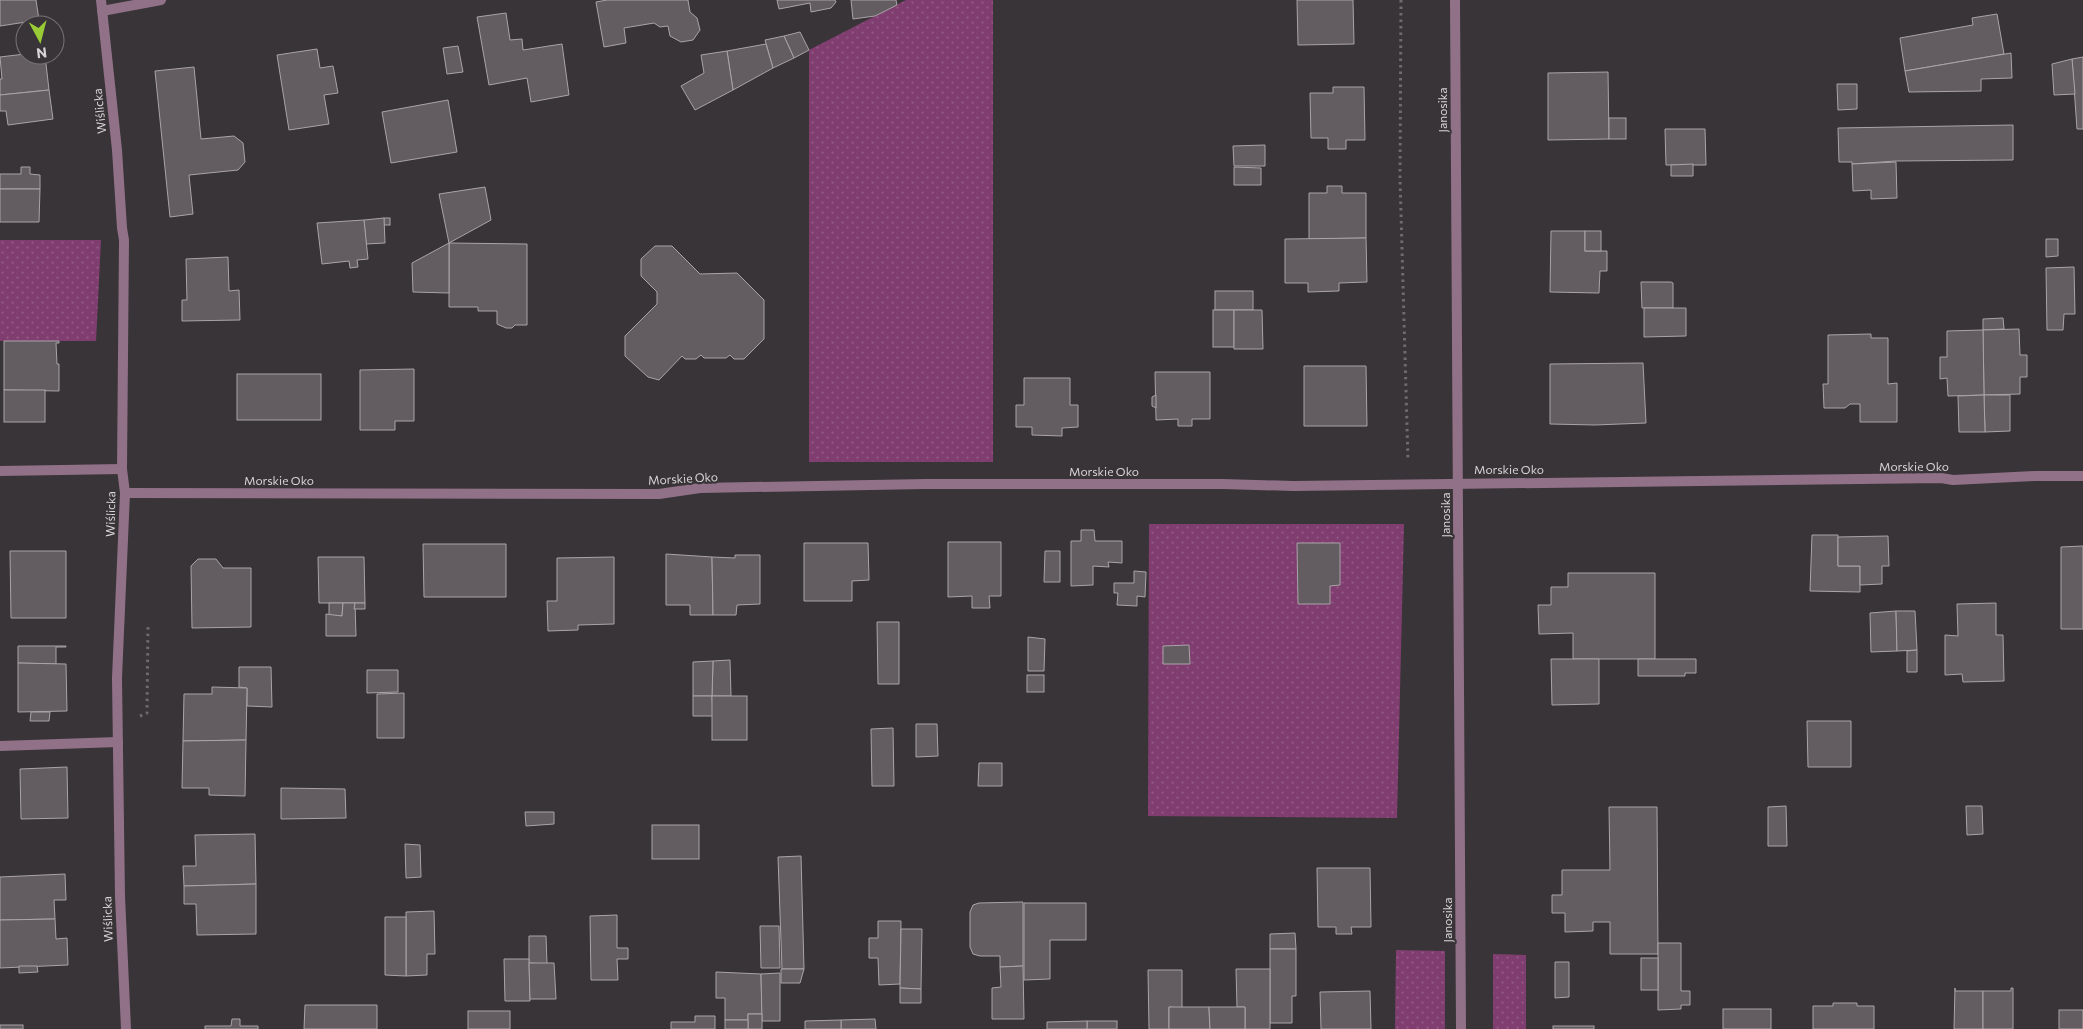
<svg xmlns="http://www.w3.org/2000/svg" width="2083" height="1029" font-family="Commissioner,sans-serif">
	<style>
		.grass { fill: url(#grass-dots) }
		.building { fill: #635d61; stroke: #aaa4a8 }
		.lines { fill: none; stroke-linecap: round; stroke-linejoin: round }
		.path { stroke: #6f6b6e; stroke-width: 3; stroke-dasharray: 2.5 4; stroke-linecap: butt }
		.service { stroke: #917188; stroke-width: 10 }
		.minor { stroke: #917188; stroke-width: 10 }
		.tertiary { stroke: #917188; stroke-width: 10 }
		.labels { text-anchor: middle; stroke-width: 4.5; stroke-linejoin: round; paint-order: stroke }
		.street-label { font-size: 12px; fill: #d7d4d6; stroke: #393437 }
	</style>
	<defs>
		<pattern id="grass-dots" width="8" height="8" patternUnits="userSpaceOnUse" patternTransform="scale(1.25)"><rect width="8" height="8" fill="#803e70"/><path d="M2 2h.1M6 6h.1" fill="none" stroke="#915984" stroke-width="1.8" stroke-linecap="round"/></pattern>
	</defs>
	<rect width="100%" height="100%" fill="#393437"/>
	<g class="grass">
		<path d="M906 0H993V462H809V50Z"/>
		<path d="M0 240H101L96 341H0Z"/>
		<path d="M1149 524H1404L1397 818 1148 816Z"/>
		<path d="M1396 950 1445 951V1029H1395Z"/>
		<path d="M1493 954 1526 955V1029H1493Z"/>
	</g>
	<g class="building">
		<path d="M0 0H36L39 20 0 26Z"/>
		<path d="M607 0H688L690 12 697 18 700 30 693 40 681 42 670 36 668 26 660 27 654 23 624 28 626 43 604 47 596 2Z"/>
		<path d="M777 0H835L836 2 831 8 811 12 810 3 779 9Z"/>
		<path d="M851 0H896L897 5 875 16 853 19Z"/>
		<path d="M1297 0H1353L1354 44 1298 45Z"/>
		<path d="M506 13 510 40 522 39 523 50 562 44 569 95 531 102 527 78 489 85 477 17Z"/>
		<path d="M1997 14 2004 54 1905 71 1900 38 1973 25 1972 18Z"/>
		<path d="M800 32 809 50 794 58 784 36Z"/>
		<path d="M784 36 794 58 773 68 765 40Z"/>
		<path d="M766 44 773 68 733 90 727 51Z"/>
		<path d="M458 46 463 72 447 74 443 48Z"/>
		<path d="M317 49 320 68 333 66 338 93 324 95 329 124 289 130 277 55Z"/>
		<path d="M727 51 733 90 695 110 681 86 704 73 701 55Z"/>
		<path d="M2011 53 2012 78 1981 79V91L1909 92 1905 71Z"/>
		<path d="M25 54 45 55 49 90 0 95V79H2L0 57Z"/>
		<path d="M2083 57V129H2077L2072 59Z"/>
		<path d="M2072 59 2075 94 2054 95 2052 64Z"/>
		<path d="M194 67 201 139 234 136 243 143 245 162 238 170 189 175 193 214 170 217 155 71Z"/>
		<path d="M1608 72 1609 139 1548 140V73Z"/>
		<path d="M1837 84H1857V109L1838 110Z"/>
		<path d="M1333 87H1364L1365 140H1346V149H1328V138H1311L1310 93H1333Z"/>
		<path d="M49 90 53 119 8 125 6 111H0V95Z"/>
		<path d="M448 100 457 152 391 163 382 112Z"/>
		<rect x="1609" y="118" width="17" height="21"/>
		<path d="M2013 125V160L1896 161 1852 164V162H1839L1838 128Z"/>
		<path d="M1665 129H1705L1706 165H1666Z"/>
		<path d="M1265 145V166H1234L1233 146Z"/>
		<path d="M1896 162 1897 198 1871 199V190L1853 191 1852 164Z"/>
		<path d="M1693 164V176H1671V165Z"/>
		<path d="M21 167H30V174L40 175V189H0V174H21Z"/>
		<path d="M1234 167 1261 168V185H1234Z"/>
		<path d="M1327 186H1342V193H1366V238L1309 239V193H1327Z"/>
		<path d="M485 187 491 220 449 243 439 194Z"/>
		<path d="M0 189H40L39 222H0Z"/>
		<rect x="384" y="218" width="6" height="7"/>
		<path d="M384 218 385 243 366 244 364 220Z"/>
		<path d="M364 220 368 259 357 260 358 267 350 268 349 261 322 264 317 223Z"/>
		<path d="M1551 231H1585V251H1607V271H1600L1599 293 1550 292Z"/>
		<rect x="1585" y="231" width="16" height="20"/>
		<path d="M1366 238 1367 282 1339 283V291L1308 292V283H1285V239Z"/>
		<path d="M2046 239H2058V256L2046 257Z"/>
		<path d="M449 243 527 244V325H515L512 328H506L497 324V311H478V307H449Z"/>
		<path d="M449 243V293L413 292 412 263Z"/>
		<path d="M655 246H672L700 274 737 273 764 300V339L744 359H734L730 355 726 358H704L701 355 696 359H685L682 356 659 380 648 377 625 356V336L657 304V292L641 276V259Z"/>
		<path d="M228 257 229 291 239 290 240 320 182 321V300H187L186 259Z"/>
		<path d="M2074 267 2075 314H2064L2063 330H2047L2046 268Z"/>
		<path d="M1641 282H1671L1673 283V308H1642Z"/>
		<rect x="1215" y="291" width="38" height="19"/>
		<path d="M1644 308H1686V336L1644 337Z"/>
		<rect x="1213" y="310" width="21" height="37"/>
		<path d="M1234 310H1262L1263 349H1234Z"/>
		<path d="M2003 318 2004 329 1983 330V319Z"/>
		<path d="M2019 329 2020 355H2027V377H2020V394L1984 395 1983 330Z"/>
		<path d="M1983 330 1984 395 1948 396 1947 378 1940 379V357H1947V331Z"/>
		<path d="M1871 334V338H1888V384L1897 383V422H1860V404H1850L1845 408H1824L1823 384H1828V335Z"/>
		<path d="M4 341H59V343H56L57 364H59V391L4 390Z"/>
		<path d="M1643 363 1646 423 1595 425 1550 424V364Z"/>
		<path d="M1304 366H1366L1367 426H1304Z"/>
		<path d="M414 369V421H395V430H360V370Z"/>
		<path d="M1155 372H1210V419H1192V426H1178V419L1156 420Z"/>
		<rect x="237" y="374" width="84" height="46"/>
		<path d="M1024 378H1070V405H1078V427L1062 428V436L1032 435V427H1016V405H1024Z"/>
		<rect x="4" y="390" width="41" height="32"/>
		<path d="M1156 395V408L1152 406V397Z"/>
		<path d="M1984 395H2010V431L1985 432Z"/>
		<path d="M1984 395 1985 432H1959L1958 396Z"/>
		<path d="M1081 530H1094L1095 541H1122V563L1108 562 1109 567 1093 566V585L1071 586V541H1081Z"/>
		<path d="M1812 535H1838V566H1860V592L1810 591Z"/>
		<path d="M1888 536 1889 566H1882V584L1860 585V566H1838V537Z"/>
		<path d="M948 542H1001V596H989L990 608H972V596L948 597Z"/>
		<path d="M804 543H868L869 580 852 581V601H804Z"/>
		<path d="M1297 543H1340V585L1330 586V604H1298Z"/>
		<path d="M423 544H506V597H424Z"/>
		<path d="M2083 546V629H2061V547Z"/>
		<path d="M10 551H66V618H11Z"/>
		<path d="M1045 551H1060V582H1044Z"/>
		<path d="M666 554 712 557 713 615H690V605H666Z"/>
		<path d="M735 555H760V604L737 605 736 615H713L712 557 735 558Z"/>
		<path d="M318 557H364L365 603H319Z"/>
		<path d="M614 557V624L578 625V630L548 631 547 601H557V558Z"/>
		<path d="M198 559H216L223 568H251V627L192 628 191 566Z"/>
		<path d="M1134 571 1146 572 1145 597 1137 596V606L1117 605 1118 593H1114V583H1134Z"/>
		<path d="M1568 573H1655V659H1573V633L1539 634 1538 605H1551V587H1568Z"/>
		<path d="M329 603H343L342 616H329Z"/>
		<path d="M343 603H355L356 636H326V614L342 616Z"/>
		<path d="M355 603H365V609H354Z"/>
		<path d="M1996 603V635H2003L2004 681 1963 682 1962 674 1945 675V635L1958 636 1957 604Z"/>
		<path d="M1896 611 1897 651 1871 652 1870 613Z"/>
		<path d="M1896 611H1915L1917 650 1897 651Z"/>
		<path d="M877 622H899V684H878Z"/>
		<path d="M1028 637 1045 639 1044 671H1028Z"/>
		<path d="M1189 645 1190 664H1163V646Z"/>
		<path d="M18 646H66V647H56V664L18 663Z"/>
		<path d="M1917 650V672H1907V651Z"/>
		<path d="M1551 659H1599V704L1552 705Z"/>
		<path d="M1638 659H1696V673H1685V676H1638Z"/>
		<path d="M730 660 731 696H712L713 661Z"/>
		<path d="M713 661 712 696H693V662Z"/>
		<path d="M18 663 66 664 67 711 18 712Z"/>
		<path d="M239 667H271L272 707 247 706V688L239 687Z"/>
		<path d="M367 670H398V692L367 693Z"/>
		<rect x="1027" y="675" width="17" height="17"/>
		<path d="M212 687 247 688 246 740 183 741 184 694H212Z"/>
		<path d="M404 693V738H377V694Z"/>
		<path d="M693 696H712L713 716H693Z"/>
		<rect x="712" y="696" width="35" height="44"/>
		<path d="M31 712H50L49 721H30Z"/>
		<path d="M1807 721H1851V767H1808Z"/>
		<path d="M916 724H937L938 756 916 757Z"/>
		<path d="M893 728 894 786H872L871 729Z"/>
		<path d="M246 740 245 796 209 795V788H182L183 741Z"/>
		<path d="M979 763H1002V786H978Z"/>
		<path d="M67 767 68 818 21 819 20 769Z"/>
		<path d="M281 788 345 789 346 818 281 819Z"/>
		<path d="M1786 806 1787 846H1768V807Z"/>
		<path d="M1966 806H1982L1983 834 1967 835Z"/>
		<path d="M1609 807H1657L1658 954H1610V922H1593V931L1565 932V913H1552V895H1562V870H1610Z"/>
		<path d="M525 812H554V824L526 826Z"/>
		<rect x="652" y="825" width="47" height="34"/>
		<path d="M255 834 256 884 184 886 183 866H196L195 835Z"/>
		<path d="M405 844 420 845 421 877 406 878Z"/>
		<path d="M801 856 804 969H782L778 857Z"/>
		<path d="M1317 868H1370L1371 927H1351L1352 934H1336V927H1318Z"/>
		<path d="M65 874 66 900H54L55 919 0 920V877Z"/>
		<path d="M256 884V934L197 935 196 904H184V886Z"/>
		<path d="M1023 902V966L1000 967V956H980L973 954 970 947V912L973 905 979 903Z"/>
		<path d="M1024 903H1086V940H1050V979L1024 980Z"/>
		<path d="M434 911 435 954H427V975L406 976V912Z"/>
		<path d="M617 915V948H628V959H617L618 980H591L590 916Z"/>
		<path d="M385 917H406V976L385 975Z"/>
		<path d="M55 919 56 939 67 938 68 965 0 968V920Z"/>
		<path d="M878 921H901L900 984 879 985 878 958H869V938H878Z"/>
		<path d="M760 926H779L780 968H761Z"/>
		<path d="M901 929H922L921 989 900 988Z"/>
		<path d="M1295 933 1296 949H1270V934Z"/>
		<path d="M529 936H546L547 964 529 963Z"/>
		<path d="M1658 943H1681V991H1690V1005H1681V1009L1658 1010Z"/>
		<path d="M1270 949H1296V996H1292V1023H1270Z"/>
		<rect x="1641" y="958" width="17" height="32"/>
		<path d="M504 959H529L530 1001H505Z"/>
		<path d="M1555 962H1569V997L1555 998Z"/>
		<path d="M529 963H554L556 999H530Z"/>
		<path d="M19 966H37L38 972 19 973Z"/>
		<path d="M1023 966 1024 1019H992V988L1001 987 1000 967Z"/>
		<path d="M781 969H804L800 983H781Z"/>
		<path d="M1236 969H1270V1029H1245V1007H1237Z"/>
		<path d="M1148 970H1182V1008L1169 1007V1029H1149Z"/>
		<path d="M716 972 761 974 762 1014H748V1020H725V998H716Z"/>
		<path d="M780 973V1021H762L761 974Z"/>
		<path d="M900 988 921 989V1003H900Z"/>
		<path d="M1955 988V991H1983V1029H1954Z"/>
		<path d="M2011 988H2013V1029H1983V991H2011Z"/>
		<path d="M1370 991 1371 1029H1321L1320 992Z"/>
		<path d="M1833 1003H1857V1006H1874V1029H1813V1006H1833Z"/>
		<path d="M305 1005H377V1029H304Z"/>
		<path d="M1169 1007H1209L1210 1029H1169Z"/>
		<path d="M1209 1007H1245V1029H1210Z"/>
		<rect x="1723" y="1009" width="48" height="20"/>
		<rect x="2059" y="1010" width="24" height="19"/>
		<rect x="468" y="1011" width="42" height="18"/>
		<rect x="748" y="1014" width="14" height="15"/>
		<path d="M695 1016H715V1029H671V1022H695Z"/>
		<path d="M232 1019H240V1026H258V1029H205V1026H231Z"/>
		<path d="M875 1019 876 1029H841V1020Z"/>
		<rect x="725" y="1020" width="23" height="9"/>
		<path d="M841 1020V1029H805V1021Z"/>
		<rect x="1087" y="1021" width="30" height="8"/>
		<path d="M1087 1021V1029H1047V1022Z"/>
		<rect x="0" y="1025" width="23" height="4"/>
		<rect x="1553" y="1026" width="41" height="3"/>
	</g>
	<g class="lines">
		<g class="path">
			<path d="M1401 0 1400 178 1408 461"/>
			<path d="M140 716 147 713 148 625"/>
		</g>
		<path class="service" d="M0 746 118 742"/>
		<g class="minor">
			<path d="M101 0 117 150 122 228 124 240 122 469 125 493 117 678 120 896 126 1029"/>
			<path d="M102 11 161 0"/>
			<path d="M0 471 122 469"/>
			<path d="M125 493 659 494 700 488 925 484H1223L1293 486 1941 478 1953 480 2035 476H2083"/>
		</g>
		<path class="tertiary" d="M1455 0 1461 1029"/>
	</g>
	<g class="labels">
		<g class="street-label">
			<text transform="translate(1443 110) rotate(-90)" y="4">Janosika</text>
			<text transform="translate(100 111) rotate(-96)" y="4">Wiślicka</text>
			<text x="1914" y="471">Morskie Oko</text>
			<text x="1509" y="474">Morskie Oko</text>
			<text x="1104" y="476">Morskie Oko</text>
			<text transform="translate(683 479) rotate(-3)" y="4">Morskie Oko</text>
			<text x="279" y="485">Morskie Oko</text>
			<text transform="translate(111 514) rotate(-89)" y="4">Wiślicka</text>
			<text transform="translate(1446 515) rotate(-90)" y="4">Janosika</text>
			<text transform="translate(108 919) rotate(-92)" y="4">Wiślicka</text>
			<text transform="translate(1448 920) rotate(-90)" y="4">Janosika</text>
		</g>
	</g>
	<g transform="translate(40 40) rotate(173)"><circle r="24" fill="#393437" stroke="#787477"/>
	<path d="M0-4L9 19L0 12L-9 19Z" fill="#99cb36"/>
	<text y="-8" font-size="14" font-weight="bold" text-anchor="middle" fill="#d7d4d6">N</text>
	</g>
</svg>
